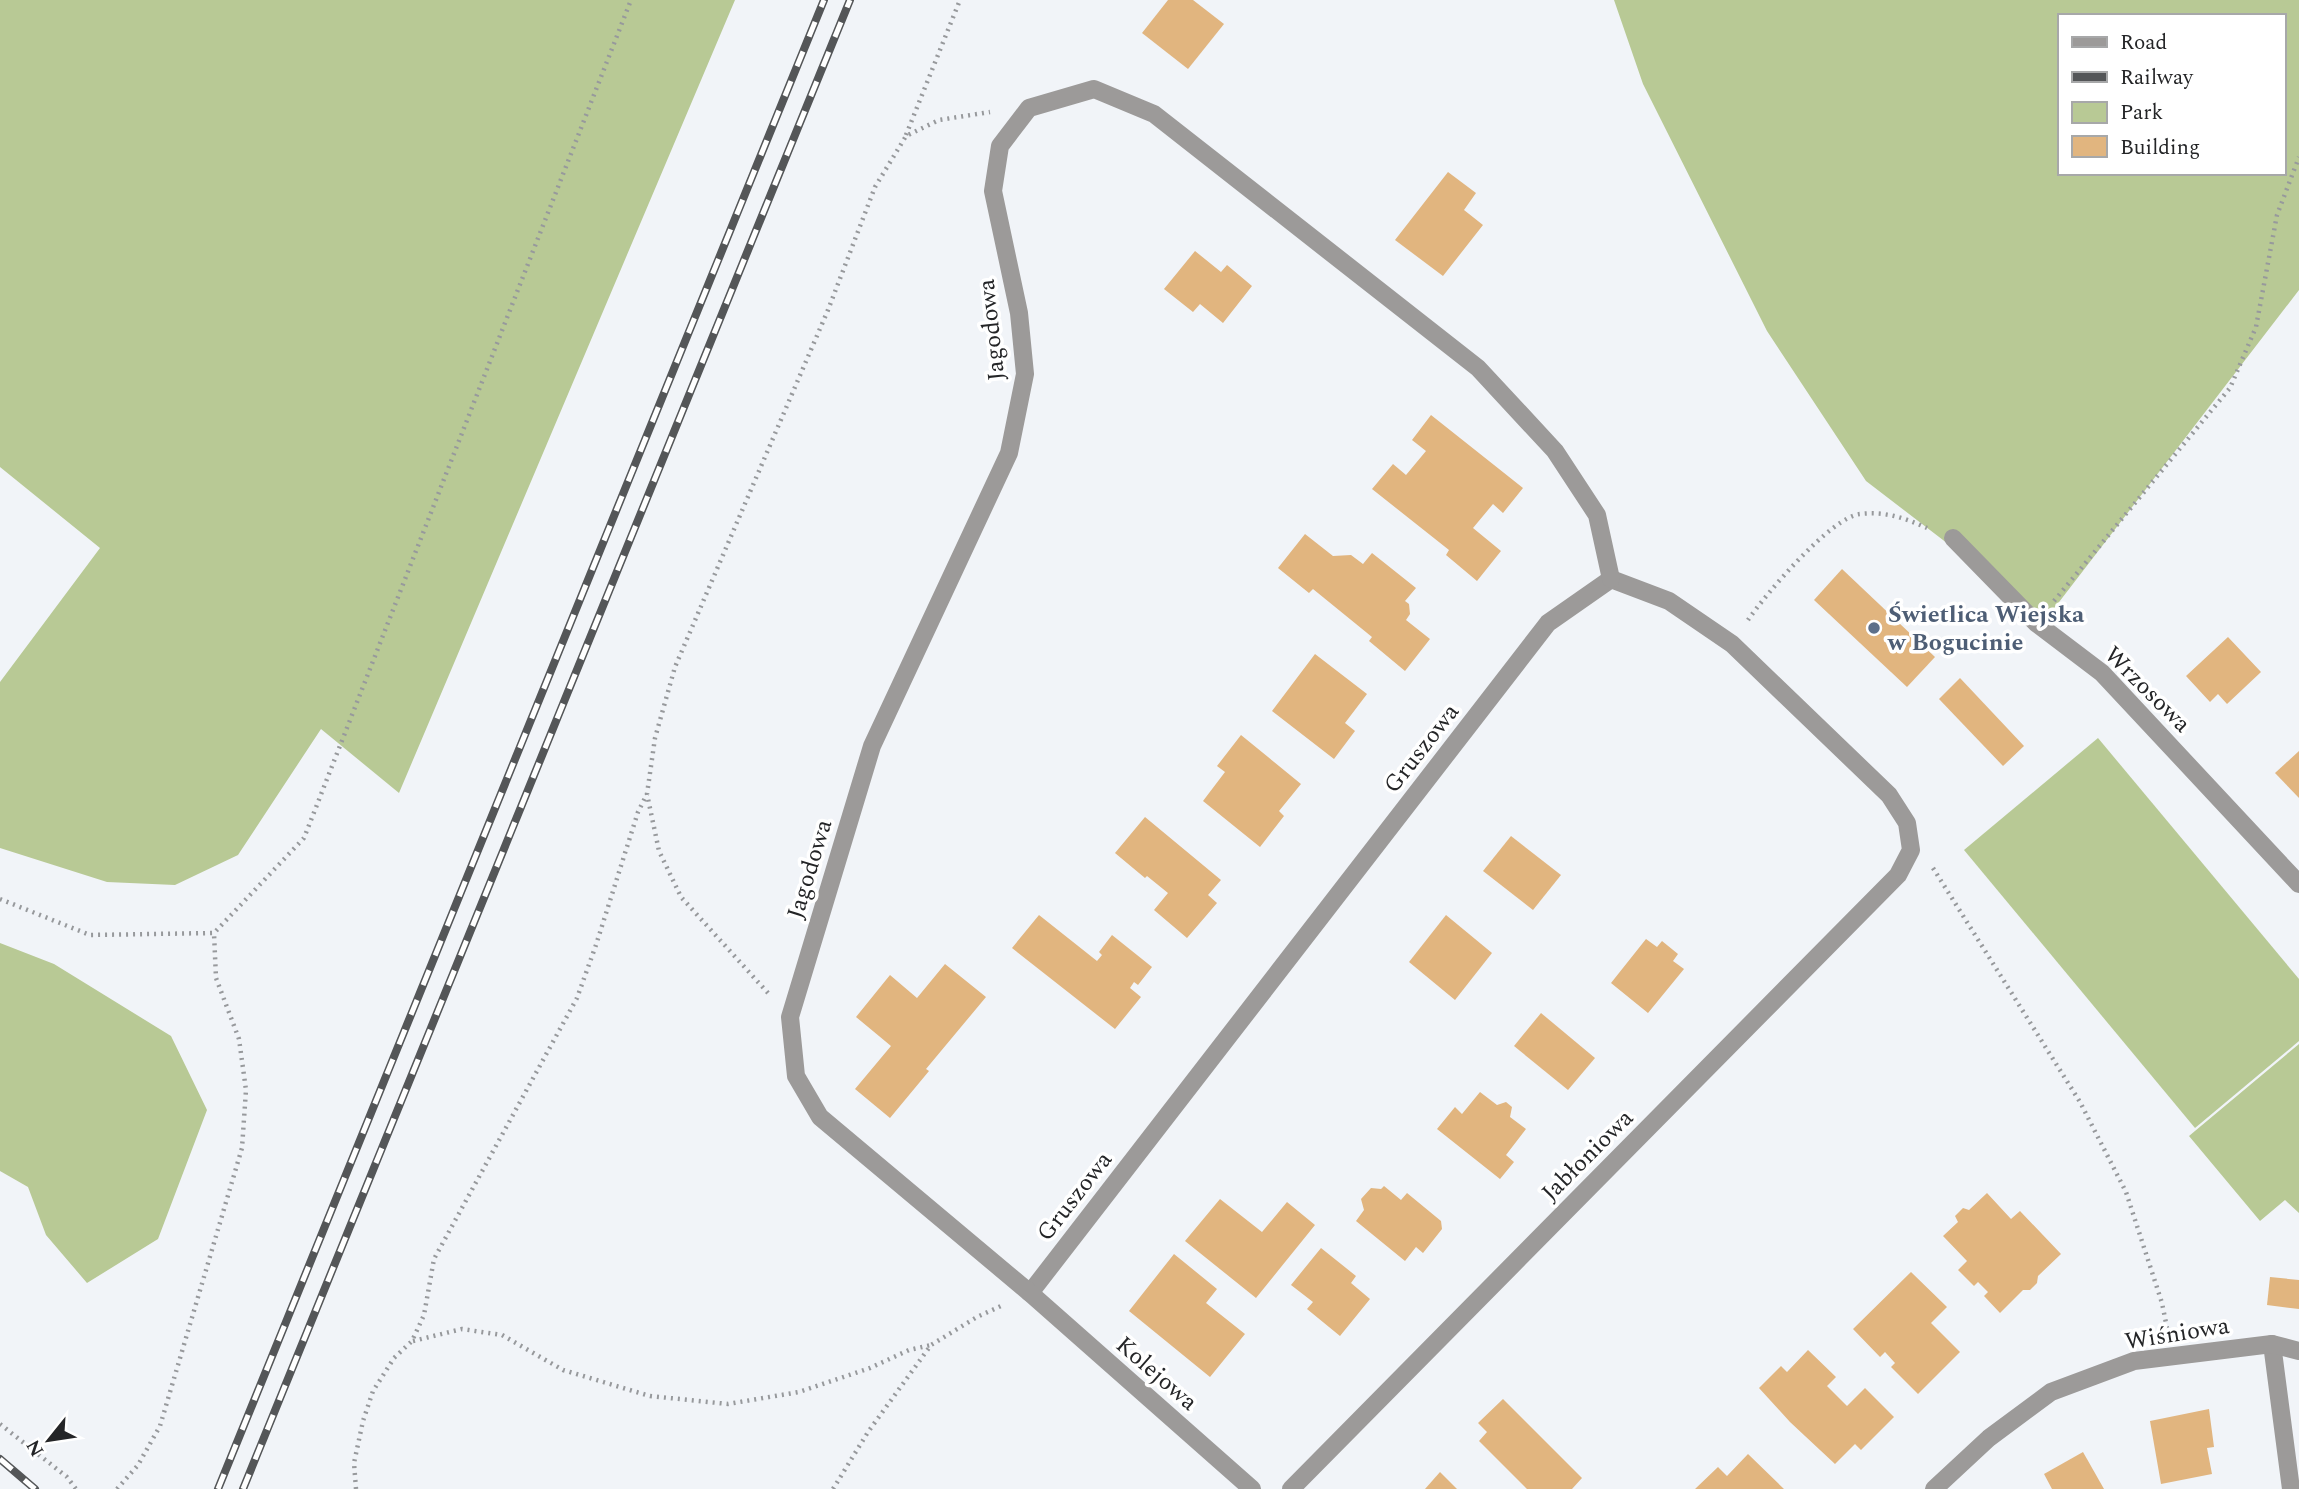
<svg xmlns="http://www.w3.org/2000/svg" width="2299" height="1489" font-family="Spectral,serif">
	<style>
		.green { fill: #b8c995; fill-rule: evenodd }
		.building { fill: #e1b57f }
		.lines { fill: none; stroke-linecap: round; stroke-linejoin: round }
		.path { stroke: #97999c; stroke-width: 4.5; stroke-dasharray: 2 5; stroke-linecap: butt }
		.minor { stroke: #9c9a99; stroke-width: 18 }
		.rail-casing { stroke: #545658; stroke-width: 8 }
		.rail { stroke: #fff; stroke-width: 5; stroke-dasharray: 16; stroke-linecap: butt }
		.service-dot { fill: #5c6f8a; stroke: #fff; stroke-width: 2.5 }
		.labels { text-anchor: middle; stroke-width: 7; stroke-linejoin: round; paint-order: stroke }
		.street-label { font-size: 24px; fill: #242527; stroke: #fff }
		.service-label { font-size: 24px; font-weight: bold; fill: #4e5e75; stroke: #fff; text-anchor: start }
	</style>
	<rect width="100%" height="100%" fill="#f1f4f8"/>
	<g class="green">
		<path d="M0 0H735L399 793 321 729 238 855 175 885 107 882 0 848V682L100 548 0 467Z"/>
		<path d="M1614 0H2299V290L2046 619 1866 481 1767 331 1643 84ZM2059 16H2283V173H2059Z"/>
		<path d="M2098 738 2299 979V1041L2195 1128 1964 850Z"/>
		<path d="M0 943 54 964 171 1036 207 1110 158 1239 87 1283 46 1235 28 1187 0 1171Z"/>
		<path d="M2299 1044V1213L2285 1200 2260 1221 2189 1136Z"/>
	</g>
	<g class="building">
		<path d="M1168 0H1193L1224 24 1188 69 1142 33Z"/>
		<path d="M1448 172 1476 193 1464 210 1483 225 1443 276 1395 240Z"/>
		<path d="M1195 251 1221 272 1227 265 1252 286 1223 323 1200 304 1193 312 1164 289Z"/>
		<path d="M1431 415 1523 488 1503 513 1493 504 1473 528 1501 551 1477 581 1446 555 1449 550 1372 489 1393 464 1406 475 1426 451 1412 440Z"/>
		<path d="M1305 534 1333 556 1351 555 1363 564 1372 553 1416 588 1405 601 1409 604 1410 614 1406 620 1430 639 1405 671 1369 641 1372 637 1313 589 1309 593 1278 568Z"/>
		<path d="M1842 569 1935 657 1907 687 1814 600Z"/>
		<path d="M2228 637 2261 672 2227 704 2218 694 2210 702 2186 676Z"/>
		<path d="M1315 654 1367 694 1345 723 1355 731 1334 759 1272 711Z"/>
		<path d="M1960 678 2024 746 2003 766 1939 699Z"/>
		<path d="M1241 735 1301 784 1279 811 1284 816 1260 847 1203 801 1225 772 1217 766Z"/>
		<path d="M2299 751V798L2275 773Z"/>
		<path d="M1145 817 1221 880 1208 895 1217 903 1187 938 1154 910 1168 893 1147 876 1145 878 1115 853Z"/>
		<path d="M1511 836 1561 875 1533 910 1483 871Z"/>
		<path d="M1039 915 1097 961 1102 955 1099 952 1112 935 1152 967 1138 985 1134 982 1130 988 1141 997 1115 1029 1012 948Z"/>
		<path d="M1446 915 1492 953 1455 1000 1409 962Z"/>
		<path d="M1646 939 1657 947 1662 941 1678 954 1673 961 1684 969 1648 1013 1611 983Z"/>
		<path d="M945 964 986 997 926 1069 929 1071 890 1118 855 1089 891 1046 856 1017 890 975 917 998Z"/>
		<path d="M1541 1013 1595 1058 1568 1090 1514 1046Z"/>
		<path d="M1480 1092 1497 1105 1506 1102 1512 1107 1510 1117 1526 1129 1506 1155 1514 1162 1500 1179 1437 1129 1455 1107 1462 1114Z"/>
		<path d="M1384 1186 1401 1200 1407 1193 1441 1221 1442 1229 1423 1253 1416 1247 1405 1261 1356 1221 1364 1210 1361 1199 1371 1188 1381 1189Z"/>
		<path d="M1987 1193 2011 1219 2020 1211 2061 1254 2038 1276 2037 1283 2030 1290H2023L2000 1313 1984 1296 1988 1292 1978 1282 1974 1286 1958 1270 1967 1261 1943 1236 1958 1222 1955 1216 1963 1208 1969 1210Z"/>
		<path d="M1220 1199 1262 1232 1287 1202 1315 1225 1256 1298 1185 1241Z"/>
		<path d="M1321 1248 1356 1276 1351 1283 1370 1299 1340 1336 1307 1309 1313 1302 1291 1285Z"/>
		<path d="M1174 1254 1217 1289 1206 1303 1245 1334 1210 1377 1129 1311Z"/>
		<path d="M1911 1272 1947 1307 1931 1323 1960 1352 1918 1394 1891 1367 1895 1363 1885 1352 1880 1357 1853 1329Z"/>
		<path d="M2270 1277 2299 1280V1309L2267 1305Z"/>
		<path d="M1808 1350 1836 1377 1827 1386 1847 1406 1865 1388 1894 1417 1861 1450 1855 1444 1835 1464 1790 1422 1759 1388 1781 1366 1787 1372Z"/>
		<path d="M1503 1399 1582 1478 1572 1489H1527L1479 1441 1487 1432 1478 1423Z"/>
		<path d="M2209 1409 2214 1447 2207 1448 2212 1474 2161 1484 2150 1421Z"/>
		<path d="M2083 1452 2104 1489H2052L2044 1474Z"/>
		<path d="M1748 1454 1784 1489H1695L1718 1467 1727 1476Z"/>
		<path d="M1440 1472 1457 1489H1425Z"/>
	</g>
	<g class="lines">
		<g class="path">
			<path d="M906 135 960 0"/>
			<path d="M2054 601 2230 388 2256 327 2277 215 2299 157"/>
			<path d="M1748 620C1765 595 1831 517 1860 514 1885 511 1905 518 1927 528"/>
			<path d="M1933 868 2080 1102 2126 1192 2162 1303 2167 1328"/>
			<path d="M0 899 90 935 214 933 304 838 631 0"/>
			<path d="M768 993 681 897 659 851 647 794 655 738 675 667 828 310 875 187 906 136 939 120 990 112"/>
			<path d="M413 1341 462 1329 502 1335 563 1370 650 1396 728 1404 799 1392 870 1368 909 1350 931 1345"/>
			<path d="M0 1424 67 1477 76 1489"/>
			<path d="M117 1489 138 1465 160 1426 242 1148 246 1090 239 1039 216 978 214 933"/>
			<path d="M356 1489 354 1463 363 1421 373 1391 394 1358 412 1341 424 1315 434 1259 577 998 596 945 638 812 647 794"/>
			<path d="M833 1489 868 1432 931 1345 977 1317 1001 1306"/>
		</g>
		<g class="minor">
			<path d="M1953 538 2036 623 2102 673 2299 884"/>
			<path d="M1030 1293 1548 623 1611 579 1669 601 1732 644 1889 795 1907 823 1911 850 1898 875 1291 1489"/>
			<path d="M2272 1344 2291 1489"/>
			<path d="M1252 1489 1030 1293 820 1117 796 1076 790 1017 872 746 1009 453 1025 374 1019 313 993 191 1000 146 1029 108 1094 89 1154 114 1478 368 1555 451 1597 515 1611 579"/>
			<path d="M1934 1489 1989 1438 2051 1392 2134 1361 2272 1344 2299 1351"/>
		</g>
		<defs>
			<g id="rail">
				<path d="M0 1459 35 1489"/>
				<path d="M218 1489 824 0"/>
				<path d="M243 1489 850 0"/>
			</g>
		</defs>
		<use href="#rail" class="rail-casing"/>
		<use href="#rail" class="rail"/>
	</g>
	<circle class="service-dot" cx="1874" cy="628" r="7"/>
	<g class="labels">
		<g class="street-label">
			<text transform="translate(991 330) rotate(-96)" y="8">Jagodowa</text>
			<text transform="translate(2148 689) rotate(45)" y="8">Wrzosowa</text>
			<text transform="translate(1421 748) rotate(-52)" y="8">Gruszowa</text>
			<text transform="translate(809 869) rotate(-73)" y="8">Jagodowa</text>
			<text transform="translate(1587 1155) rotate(-45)" y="8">Jabłoniowa</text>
			<text transform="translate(1074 1196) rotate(-52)" y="8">Gruszowa</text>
			<text transform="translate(2177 1333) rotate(-9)" y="8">Wiśniowa</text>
			<text transform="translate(1157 1373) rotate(41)" y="8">Kolejowa</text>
		</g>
		<g class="service-label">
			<text x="1888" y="622">Świetlica Wiejska<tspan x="1888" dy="28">w Bogucinie</tspan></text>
		</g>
	</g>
	<rect x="2058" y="14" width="228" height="161" fill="#ffffff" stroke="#a7a8a9" stroke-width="2"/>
	<rect x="2072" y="37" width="35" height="10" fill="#9c9a99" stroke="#a7a8a9" stroke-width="2"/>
	<text x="2120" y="49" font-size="21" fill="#242527">Road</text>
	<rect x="2072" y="72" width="35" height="10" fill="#545658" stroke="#a7a8a9" stroke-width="2"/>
	<text x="2120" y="84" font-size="21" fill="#242527">Railway</text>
	<rect x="2072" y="102" width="35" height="21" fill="#b8c995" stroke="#a7a8a9" stroke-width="2"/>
	<text x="2120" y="119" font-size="21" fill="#242527">Park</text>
	<rect x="2072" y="136" width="35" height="21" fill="#e1b57f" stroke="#a7a8a9" stroke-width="2"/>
	<text x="2120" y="154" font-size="21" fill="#242527">Building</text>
	<g transform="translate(49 1440) rotate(240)" stroke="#ffffff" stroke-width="5" paint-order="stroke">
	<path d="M0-5L12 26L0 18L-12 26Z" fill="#242527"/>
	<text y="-10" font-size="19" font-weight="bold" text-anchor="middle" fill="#242527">N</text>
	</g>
</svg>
